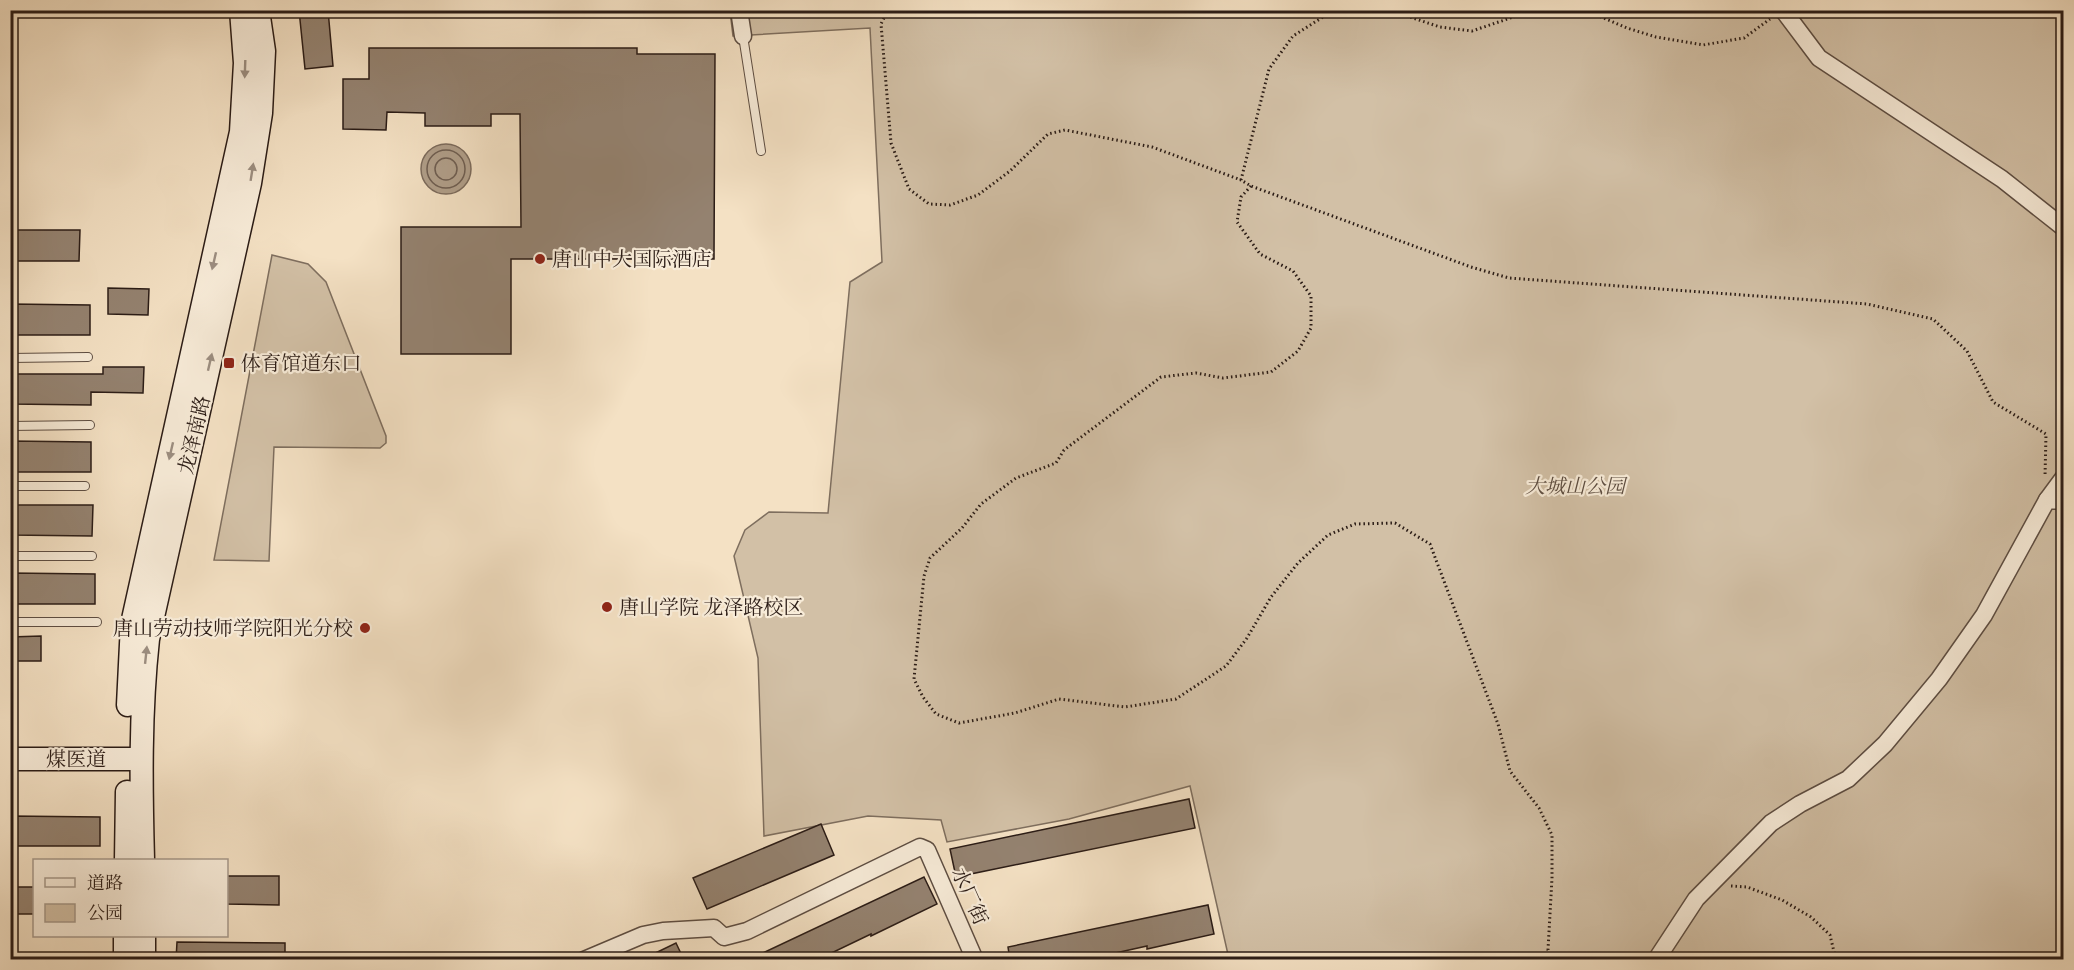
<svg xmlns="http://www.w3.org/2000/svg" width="2074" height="970" font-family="'IM FELL French Canon','Noto Serif SC',serif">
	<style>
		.green { fill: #d2c0a6; stroke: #7e6e5e; stroke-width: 1.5 }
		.water { fill: #b09e89; stroke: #7b6a5b; stroke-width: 1.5 }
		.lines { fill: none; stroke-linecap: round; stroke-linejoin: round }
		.shore { stroke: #6e5d50; stroke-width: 1.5 }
		.building { fill: #948270; stroke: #2b1c16; stroke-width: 1.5 }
		.lane-casing { stroke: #5d4d42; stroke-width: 10 }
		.street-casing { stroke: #5d4d42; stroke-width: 19 }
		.secondary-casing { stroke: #2b1c16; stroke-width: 25 }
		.path { stroke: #2b1c16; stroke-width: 3; stroke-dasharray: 1.5 3; stroke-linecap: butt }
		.lane { stroke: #f8ecd9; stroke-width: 8 }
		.street { stroke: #f8ecd9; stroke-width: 16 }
		.secondary { stroke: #f8ecd9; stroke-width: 22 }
		.oneway { fill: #9c8e81 }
		.poi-dot { fill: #8f2418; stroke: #f8ecd9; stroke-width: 2 }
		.labels { text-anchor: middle; stroke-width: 4.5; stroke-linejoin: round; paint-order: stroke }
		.poi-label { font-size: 20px; fill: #2b1c16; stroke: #f8ecd9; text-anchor: start }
		.street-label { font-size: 20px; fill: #2b1c16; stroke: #f8ecd9 }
		.park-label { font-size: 20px; font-style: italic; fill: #5d4d41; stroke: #f8ecd9 }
	</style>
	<rect width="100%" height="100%" fill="#f4e1c4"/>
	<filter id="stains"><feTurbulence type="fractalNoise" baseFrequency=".00333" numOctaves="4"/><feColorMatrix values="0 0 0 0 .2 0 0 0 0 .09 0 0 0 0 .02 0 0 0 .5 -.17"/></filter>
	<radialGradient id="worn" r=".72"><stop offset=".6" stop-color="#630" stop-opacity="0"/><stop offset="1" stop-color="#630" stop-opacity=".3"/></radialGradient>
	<g class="green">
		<path d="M730 11H2063V959H1229L1190 786 1069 819 947 842 941 820 868 816 764 836 758 658 734 556 745 530 769 512 828 513 850 282 882 262 870 28 733 36Z"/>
		<path d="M272 255 308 264 326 282 386 436V443L380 448 274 447 269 561 214 560Z"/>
	</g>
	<circle class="water" cx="446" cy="169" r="25"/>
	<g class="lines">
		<g class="shore">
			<circle cx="446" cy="169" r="19"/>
			<circle cx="446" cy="169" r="11"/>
		</g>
	</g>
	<g class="building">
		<path d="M299 10H328L333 66 305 69Z"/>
		<path d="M369 48H637V54H715L714 259H511V354H401V227H521L520 114H491V126H425V113L387 112 386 130 343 129V79H369Z"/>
		<path d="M10 230H80L79 261H10Z"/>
		<path d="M108 288 149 289 148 315 108 314Z"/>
		<path d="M10 304 90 305V335H10Z"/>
		<path d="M103 367H144L143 393 91 392V405L10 404V374H103Z"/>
		<path d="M10 441 91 442V472H10Z"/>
		<path d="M10 505H93L92 536 10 535Z"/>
		<path d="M10 573 95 574V604H10Z"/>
		<path d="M41 636V661H10V637Z"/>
		<path d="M1189 799 1195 828 956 877 950 849Z"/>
		<path d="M10 816 100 817V846H10Z"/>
		<path d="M821 824 834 855 707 909 693 878Z"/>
		<path d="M226 876H279V905L226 904Z"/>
		<path d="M924 877 937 904 871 936V934L817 960H748Z"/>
		<rect x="10" y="887" width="24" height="27"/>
		<path d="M1208 905 1214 934 1147 949V946L1084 960H1010L1008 947Z"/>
		<path d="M177 942 285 943V960H176Z"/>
		<path d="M676 943 684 960H641Z"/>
	</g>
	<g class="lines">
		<defs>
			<g id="lane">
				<path d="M743 36 761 151"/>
				<path d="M10 358 88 357"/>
				<path d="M10 426 90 425"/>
				<path d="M10 486H85"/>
				<path d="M10 556H92"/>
				<path d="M10 622H97"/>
			</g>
			<g id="street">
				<path d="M739 10 743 36"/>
				<path d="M1783 10 1819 58 2002 179 2064 228"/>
				<path d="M2047 500 2064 477"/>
				<path d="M584 960 643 935 663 931 714 928 724 937 747 931 920 847 927 850 975 960"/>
				<path d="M1656 960 1696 899 1771 823 1800 804 1848 779 1885 744 1939 679 1984 615 2047 500 2064 501"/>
			</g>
			<g id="secondary">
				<path d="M128 705 132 624 241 132 245 63 241 10"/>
				<path d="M10 759H141"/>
				<path d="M126 860 127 792"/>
				<path d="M143 860C141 786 140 713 148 639L250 183 261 113 264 51 258 10"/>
				<path d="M125 960V936"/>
				<path d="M144 960V936"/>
			</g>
		</defs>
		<use href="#lane" class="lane-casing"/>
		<use href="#street" class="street-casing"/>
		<use href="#secondary" class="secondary-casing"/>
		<g class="path">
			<path d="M888 10 881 24 891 143 909 189 929 204 950 205 978 195 1010 171 1048 134 1065 130 1152 147 1241 180"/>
			<path d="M1334 10 1293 36 1269 69 1241 180 1251 186 1471 267 1509 278 1867 304 1933 319 1967 351 1993 402 2046 434 2045 477"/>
			<path d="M1389 10 1440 27 1472 31 1534 10"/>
			<path d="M1574 10 1592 13 1627 28 1656 37 1703 45 1744 38 1770 19"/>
			<path d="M1251 186 1241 197 1237 222 1260 254 1293 271 1311 296V328L1298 351 1271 372 1223 378 1196 373 1161 377 1064 450 1056 463 1016 478 981 504 962 528 930 558 924 576 914 679 923 697 936 714 959 723 1015 713 1059 699 1125 707 1176 699 1226 666 1247 638 1271 597 1298 563 1328 535 1355 524 1395 523 1430 544 1498 724 1510 771 1539 808 1552 835V878L1548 950 1554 960"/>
			<path d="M1731 886 1747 887 1782 900 1811 917 1830 935 1836 960"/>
		</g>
		<use href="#lane" class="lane"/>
		<use href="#street" class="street"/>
		<use href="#secondary" class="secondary"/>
	</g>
	<defs><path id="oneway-solid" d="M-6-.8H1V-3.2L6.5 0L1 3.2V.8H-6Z" transform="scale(1.5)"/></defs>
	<g class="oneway">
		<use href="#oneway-solid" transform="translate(245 69) rotate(92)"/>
		<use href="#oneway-solid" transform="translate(252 172) rotate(-81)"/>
		<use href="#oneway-solid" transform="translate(214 261) rotate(103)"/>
		<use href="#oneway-solid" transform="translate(210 362) rotate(-77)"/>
		<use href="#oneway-solid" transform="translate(171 451) rotate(103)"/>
		<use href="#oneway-solid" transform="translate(146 655) rotate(-84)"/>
	</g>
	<g class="poi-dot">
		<circle cx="540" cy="259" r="6"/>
		<rect x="223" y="357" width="12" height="12" rx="3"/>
		<circle cx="607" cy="607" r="6"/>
		<circle cx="365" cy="628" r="6"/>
	</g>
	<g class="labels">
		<g class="poi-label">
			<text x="552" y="266">唐山中大国际酒店</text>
			<text x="241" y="370">体育馆道东口</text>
			<text x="619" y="614">唐山学院 龙泽路校区</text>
			<text x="353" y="635" text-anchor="end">唐山劳动技师学院阳光分校</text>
		</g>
		<g class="street-label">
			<text transform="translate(194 435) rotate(-77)" y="7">龙泽南路</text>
			<text x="76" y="766">煤医道</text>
			<text transform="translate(970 896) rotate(66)" y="7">水厂街</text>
		</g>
		<g class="park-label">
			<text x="1575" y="493">大城山公园</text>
		</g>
	</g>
	<rect width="2074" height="970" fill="none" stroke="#f4e1c4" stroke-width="36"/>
	<rect x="12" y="12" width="2050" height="946" fill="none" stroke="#2b1c16" stroke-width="3"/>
	<rect x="18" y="18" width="2038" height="934" fill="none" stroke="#2b1c16" stroke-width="1.5"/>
	<rect x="33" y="859" width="195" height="78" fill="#f8ecd9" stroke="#a6998b" stroke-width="1.5"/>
	<rect x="45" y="878" width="30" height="9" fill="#f8ecd9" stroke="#a6998b" stroke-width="1.5"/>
	<text x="87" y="889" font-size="18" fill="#2b1c16">道路</text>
	<rect x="45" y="904" width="30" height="18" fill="#d2c0a6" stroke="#a6998b" stroke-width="1.5"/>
	<text x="87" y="919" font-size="18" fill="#2b1c16">公园</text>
	<rect width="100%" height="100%" filter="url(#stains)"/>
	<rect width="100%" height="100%" fill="url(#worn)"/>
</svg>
